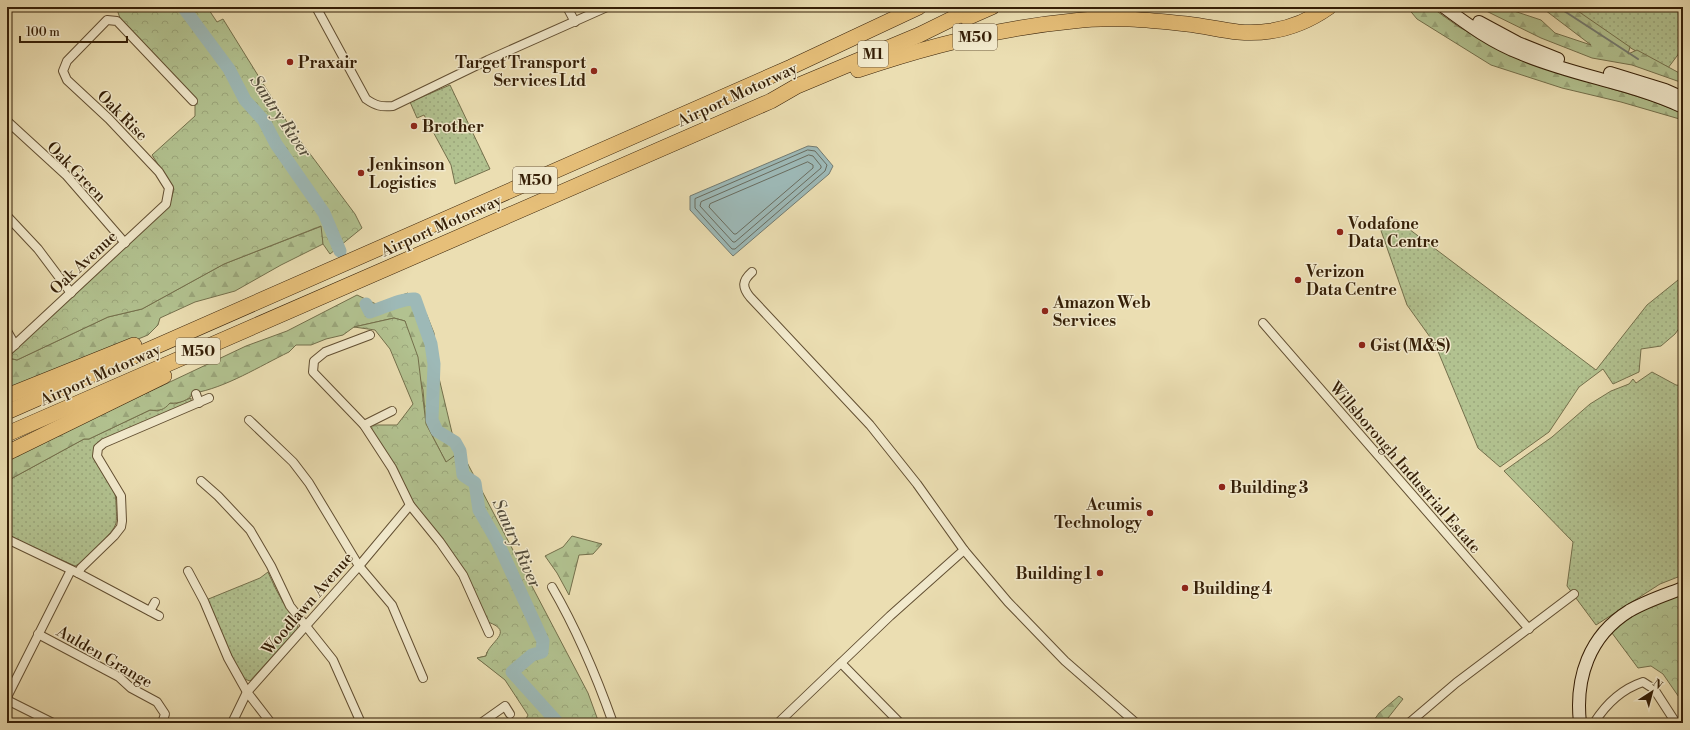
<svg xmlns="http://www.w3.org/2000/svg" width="1690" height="730" font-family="'Libre Bodoni',serif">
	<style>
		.grass { fill: url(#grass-dots); stroke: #74704c }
		.forest { fill: url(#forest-firs); stroke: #74704c }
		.park { fill: url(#park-crowns); stroke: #74704c }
		.water { fill: #9db9b7; stroke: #737b71 }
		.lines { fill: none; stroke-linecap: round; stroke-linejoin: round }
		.shore { stroke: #696c5f; stroke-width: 1 }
		.stream { stroke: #737b71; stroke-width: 2 }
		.river { stroke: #9db9b7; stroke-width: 13 }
		.street-casing { stroke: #624f32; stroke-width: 10 }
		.secondary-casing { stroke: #351f07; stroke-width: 14 }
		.highway-casing { stroke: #351f07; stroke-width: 16 }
		.street { stroke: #f2eacd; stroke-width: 8 }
		.secondary { stroke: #f2eacd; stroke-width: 12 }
		.highway { stroke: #e6bf79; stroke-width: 15 }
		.poi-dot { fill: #8f2418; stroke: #f2eacd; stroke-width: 1.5 }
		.labels { text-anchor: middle; stroke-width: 3; stroke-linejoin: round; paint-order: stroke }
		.shield { fill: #f2eacd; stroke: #6e5c42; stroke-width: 1 }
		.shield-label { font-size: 15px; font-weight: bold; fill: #351f07 }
		.poi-label { font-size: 16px; font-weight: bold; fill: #351f07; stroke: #f2eacd; text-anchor: start }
		.street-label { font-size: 16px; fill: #351f07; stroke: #f2eacd }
		.water-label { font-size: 17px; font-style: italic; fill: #544d3c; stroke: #f2eacd }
	</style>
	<defs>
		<pattern id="grass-dots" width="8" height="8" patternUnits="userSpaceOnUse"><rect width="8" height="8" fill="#b2c290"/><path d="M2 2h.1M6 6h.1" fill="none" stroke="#9aa67b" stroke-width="1.8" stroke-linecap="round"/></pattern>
		<pattern id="forest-firs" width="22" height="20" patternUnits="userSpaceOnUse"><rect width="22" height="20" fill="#b2c290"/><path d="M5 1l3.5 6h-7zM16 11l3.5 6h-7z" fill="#9aa67b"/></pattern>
		<pattern id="park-crowns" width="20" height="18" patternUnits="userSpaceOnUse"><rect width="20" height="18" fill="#b2c290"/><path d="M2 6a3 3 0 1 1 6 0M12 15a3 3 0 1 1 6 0" fill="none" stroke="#9aa67b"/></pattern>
	</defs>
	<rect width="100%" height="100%" fill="#ebdeb2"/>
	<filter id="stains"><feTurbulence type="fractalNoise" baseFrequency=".005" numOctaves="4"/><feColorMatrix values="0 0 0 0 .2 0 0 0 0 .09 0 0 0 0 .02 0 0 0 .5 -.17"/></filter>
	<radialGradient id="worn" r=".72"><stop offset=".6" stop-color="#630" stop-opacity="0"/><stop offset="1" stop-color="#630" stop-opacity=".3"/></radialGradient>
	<g class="grass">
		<path d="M1567 7H1683V48L1668 68 1648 59Z"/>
		<path d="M450 85 490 169 455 184 451 165 424 115 417 118 410 102Z"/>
		<path d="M1397 220 1596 370 1647 305 1683 276V323L1675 334 1661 346 1641 349 1639 372 1613 384 1603 369 1579 387 1549 432 1500 467 1478 448 1435 344 1407 305 1378 222Z"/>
		<path d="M1652 372 1676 385 1683 386V575L1660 584 1596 625 1567 586 1573 542 1504 471 1552 437 1590 404 1611 391 1629 384 1633 379 1636 383Z"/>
		<path d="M191 398V402L177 409 104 439C78 456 108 470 114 489 116 494 117 518 116 523 114 533 87 556 79 564L75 566 7 535V481L84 439H89L150 410 158 411 170 403 175 404Z"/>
		<path d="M268 572C275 588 282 603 294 617 297 621 299 624 297 629L250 681 242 678 206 600 260 578Z"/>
	</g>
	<g class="forest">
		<path d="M1407 7H1431L1459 27 1530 64 1649 100 1683 113V120L1621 102 1562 88 1491 65 1417 19Z"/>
		<path d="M1478 7H1509L1514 11 1541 20 1555 33 1591 45 1541 7H1572L1630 47 1628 54 1637 50 1683 75V83L1632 65 1592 58 1541 38Z"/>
		<path d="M322 226 323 244 281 265 235 291 195 302 160 318 158 325 148 335 7 392V358L17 360 108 317 142 309 224 264Z"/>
		<path d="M408 293 411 303 426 313 434 333 439 378 454 441 479 490C490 500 485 506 490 517 493 522 498 525 502 528L501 540 520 690 477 658 486 656 487 652 516 659 446 462 426 424 423 390 405 321 394 318 354 327 343 335 326 339 311 345H296L289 352C260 366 225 388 194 393 189 400 179 404 170 403 164 410 160 411 150 410L89 439H84L7 481V459L246 346 287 331 357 295 376 304Z"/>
		<path d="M572 536 602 544 593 554 579 555 569 595 557 573 545 556 563 547Z"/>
		<path d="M1399 696 1403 699 1384 723H1372L1379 713Z"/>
	</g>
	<g class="park">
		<path d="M116 7H207L217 22 223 19 290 127 355 214 362 228 330 254 323 244 321 226 224 264 142 309 108 317 17 360 9 358 7 355 94 277 170 203 174 189 152 155 195 116V101L120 18Z"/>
		<path d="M394 318 405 321 418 357 426 424 446 462 461 451 588 693 599 723H524L528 715 505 680 477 658 486 656C488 642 516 632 488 622L364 425H397L413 404 390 349 375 330 354 327Z"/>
		<path d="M1683 591V703L1663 674 1651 666 1638 668 1609 629 1670 596Z"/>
	</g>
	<path class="water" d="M808 146 817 147 833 166 829 174 733 256 690 210V196Z"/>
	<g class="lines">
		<g class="shore">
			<path d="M808 150 815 151 827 165 825 171 735 249H732L695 208V199Z"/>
			<path d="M809 155 813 156 821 166V168L735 242H733L700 206 701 202Z"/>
			<path d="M808 162 813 165V168L736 234H734L709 207 710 204Z"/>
		</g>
		<path class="stream" d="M1558 7 1638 59"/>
		<g class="river">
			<path d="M183 7 229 69 245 100 264 121 276 144 324 213 340 251"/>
			<path d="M366 304 370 312C383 308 402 298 415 299L431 344 434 364 432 420 437 431 455 442 460 451 463 475 475 483 479 510 497 541 543 641 542 652 532 655 512 672 558 723"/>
		</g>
		<defs>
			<g id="street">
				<path d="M316 7 366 99C376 106 381 107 393 106L488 60 607 7"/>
				<path d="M567 7 575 22"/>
				<path d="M7 121 66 175 125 243"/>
				<path d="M7 216 38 249 71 293"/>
				<path d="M752 272C742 281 742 287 750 297L870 425 917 484 964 550 1008 602 1065 661 1136 723"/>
				<path d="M1263 323 1529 629"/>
				<path d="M7 331 15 345"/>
				<path d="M370 335 325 352 314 361 313 372 364 425 392 468 410 505 440 542 463 575 489 633"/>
				<path d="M7 352 166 204 169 188 159 172 109 119 67 80 63 71 67 61 107 20 117 21 193 101"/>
				<path d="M196 394 199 403"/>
				<path d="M249 420 293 462 309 483 359 566 392 605 423 678"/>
				<path d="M364 425 392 411"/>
				<path d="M201 481 218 496 250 530 271 566 290 606 333 660 361 723"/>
				<path d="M7 539 78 573 159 616"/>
				<path d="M188 571 204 601 228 658 247 692 271 723"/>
				<path d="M78 573 81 568 114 536 121 527 122 521 121 496 97 456 98 448 104 443 209 398"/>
				<path d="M552 587C577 630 596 675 613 723"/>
				<path d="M150 611 155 602"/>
				<path d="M38 634 119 677 131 688 157 702 165 714 162 723"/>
				<path d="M841 663 900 723"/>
				<path d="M7 697 71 570"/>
				<path d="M7 700 53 723"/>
				<path d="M232 723 247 692 359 566 410 505"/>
				<path d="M481 723 505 706 510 714"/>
				<path d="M778 723 890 616 964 550"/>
				<path d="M1409 723 1456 683 1574 594"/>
				<path d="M1594 723C1606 704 1622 689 1643 682L1654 689 1676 723"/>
			</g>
			<g id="secondary">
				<path d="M1444 7C1468 25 1493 43 1522 54 1574 76 1632 83 1683 107"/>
				<path d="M1479 22 1518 43 1558 59"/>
				<path d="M1610 73 1665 90 1683 98"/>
				<path d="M1580 723C1575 678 1589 636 1629 611 1646 601 1665 595 1683 588"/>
			</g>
			<g id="highway">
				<path d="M967 18 992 7"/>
				<path d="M858 70C928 46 999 28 1073 21 1111 16 1149 20 1187 24 1204 26 1221 30 1238 32 1271 35 1302 26 1329 7"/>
				<path d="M7 396 134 345"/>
				<path d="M7 412 791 67 919 7"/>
				<path d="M7 434 771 101 797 86 919 35 976 7"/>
				<path d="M7 453 164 376"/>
			</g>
		</defs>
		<use href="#street" class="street-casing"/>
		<use href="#secondary" class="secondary-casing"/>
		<use href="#highway" class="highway-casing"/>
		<use href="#street" class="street"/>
		<use href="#secondary" class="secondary"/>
		<use href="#highway" class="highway"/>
	</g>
	<g class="poi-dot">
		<circle cx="290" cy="62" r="4"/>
		<circle cx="594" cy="71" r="4"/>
		<circle cx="414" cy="126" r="4"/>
		<circle cx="361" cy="173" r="4"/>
		<circle cx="1340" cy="232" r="4"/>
		<circle cx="1298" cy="280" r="4"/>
		<circle cx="1045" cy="311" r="4"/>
		<circle cx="1362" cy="345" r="4"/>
		<circle cx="1222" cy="487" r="4"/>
		<circle cx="1150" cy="513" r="4"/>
		<circle cx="1100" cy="573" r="4"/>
		<circle cx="1185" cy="588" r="4"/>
	</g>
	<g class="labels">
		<g class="shield">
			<rect x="953" y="24" width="44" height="26" rx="3"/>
			<rect x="858" y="41" width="30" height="26" rx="3"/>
			<rect x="513" y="167" width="44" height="26" rx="3"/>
			<rect x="176" y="338" width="44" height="26" rx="3"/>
		</g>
		<g class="shield-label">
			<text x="975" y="42">M50</text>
			<text x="873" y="59">M1</text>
			<text x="535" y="185">M50</text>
			<text x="198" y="356">M50</text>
		</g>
		<g class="poi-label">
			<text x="298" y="68">Praxair</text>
			<text x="586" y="68" text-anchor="end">Target Transport<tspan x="586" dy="18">Services Ltd</tspan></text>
			<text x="422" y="132">Brother</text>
			<text x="369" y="170">Jenkinson<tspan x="369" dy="18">Logistics</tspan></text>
			<text x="1348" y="229">Vodafone<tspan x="1348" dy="18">Data Centre</tspan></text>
			<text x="1306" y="277">Verizon<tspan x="1306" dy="18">Data Centre</tspan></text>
			<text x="1053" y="308">Amazon Web<tspan x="1053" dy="18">Services</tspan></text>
			<text x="1370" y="351">Gist (M&amp;S)</text>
			<text x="1230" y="493">Building 3</text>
			<text x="1142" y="510" text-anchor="end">Acumis<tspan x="1142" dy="18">Technology</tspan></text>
			<text x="1092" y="579" text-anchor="end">Building 1</text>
			<text x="1193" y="594">Building 4</text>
		</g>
		<g class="street-label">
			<text transform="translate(737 94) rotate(-25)" y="6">Airport Motorway</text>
			<text transform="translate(123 115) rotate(45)" y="6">Oak Rise</text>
			<text transform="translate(77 171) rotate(46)" y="6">Oak Green</text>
			<text transform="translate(441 225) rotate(-24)" y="6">Airport Motorway</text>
			<text transform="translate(83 262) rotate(-43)" y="6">Oak Avenue</text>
			<text transform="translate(100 374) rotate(-24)" y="6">Airport Motorway</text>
			<text transform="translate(1406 467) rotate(49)" y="6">Willsborough Industrial Estate</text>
			<text transform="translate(307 603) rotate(-49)" y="6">Woodlawn Avenue</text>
			<text transform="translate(105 656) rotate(30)" y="6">Aulden Grange</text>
		</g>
		<g class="water-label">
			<text transform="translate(281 116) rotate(56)" y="6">Santry River</text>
			<text transform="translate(517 543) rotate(66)" y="6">Santry River</text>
		</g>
	</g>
	<rect width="1690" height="730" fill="none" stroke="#ebdeb2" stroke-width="24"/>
	<rect x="8" y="8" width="1674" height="714" fill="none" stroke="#351f07" stroke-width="2"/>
	<rect x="12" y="12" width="1666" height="706" fill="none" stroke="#351f07"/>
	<g transform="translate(1652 692) rotate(36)" stroke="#f2eacd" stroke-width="3" paint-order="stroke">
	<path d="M0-3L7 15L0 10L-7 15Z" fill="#351f07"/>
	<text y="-6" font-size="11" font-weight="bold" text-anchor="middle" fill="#351f07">N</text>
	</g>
	<path d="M20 36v6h107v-6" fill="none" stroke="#351f07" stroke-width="2"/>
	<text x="26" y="36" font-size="12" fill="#351f07" stroke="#f2eacd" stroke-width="3" paint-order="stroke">100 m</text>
	<rect width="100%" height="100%" filter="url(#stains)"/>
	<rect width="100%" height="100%" fill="url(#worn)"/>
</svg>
